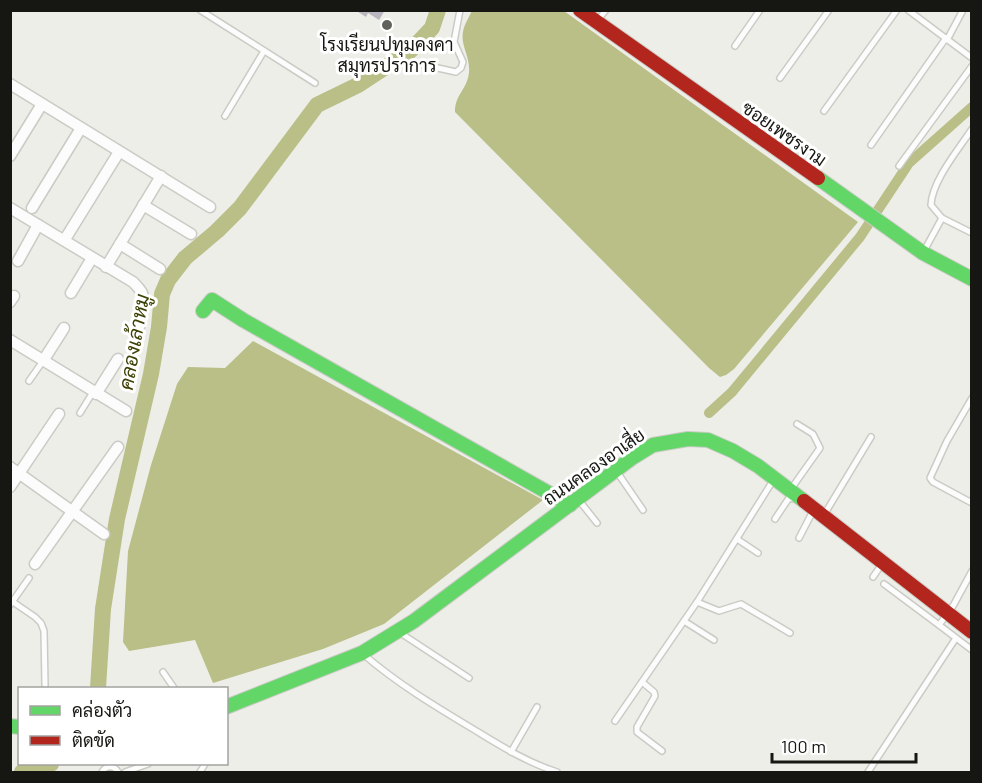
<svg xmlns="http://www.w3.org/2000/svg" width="982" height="783" font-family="Barlow,Sarabun,sans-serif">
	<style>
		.water { fill: #babe87 }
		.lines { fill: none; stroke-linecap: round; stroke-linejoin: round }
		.canal { stroke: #babe87; stroke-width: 10 }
		.river { stroke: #babe87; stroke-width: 16 }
		.lane-casing { stroke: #cbcbc6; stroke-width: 8 }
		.street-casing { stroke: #cbcbc6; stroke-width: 13 }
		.fast-casing { stroke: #cbcbc6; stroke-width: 16 }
		.jam-casing { stroke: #cbcbc6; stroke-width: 16 }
		.lane { stroke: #fcfcfc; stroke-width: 5 }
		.street { stroke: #fcfcfc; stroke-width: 10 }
		.fast { stroke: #63d668; stroke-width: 14 }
		.jam { stroke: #b3261e; stroke-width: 14 }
		.wall { fill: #bbb6bf }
		.poi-dot { fill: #62625d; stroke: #fff; stroke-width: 2 }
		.labels { text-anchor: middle; stroke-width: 6; stroke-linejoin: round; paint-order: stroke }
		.poi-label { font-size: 18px; fill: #161712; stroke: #fff }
		.street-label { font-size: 18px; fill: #161712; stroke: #fff }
		.water-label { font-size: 20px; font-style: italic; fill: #3e4104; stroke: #fff }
	</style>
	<rect width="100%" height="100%" fill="#eeeee8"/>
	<g class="water">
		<path d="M472 11H564L858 222 734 369 726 375 720 377 709 368 455 112C455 96 464 92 468 78 473 59 460 47 463 32 464 25 469 17 472 11Z"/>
		<path d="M253 341 543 500 384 624 323 649 213 683 195 640 129 651 123 642 128 551 151 465 177 384 188 367 225 368Z"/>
	</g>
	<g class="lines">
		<path class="canal" d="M709 413 732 392 860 237 909 163 972 107"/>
		<g class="river">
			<path d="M98 688 103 609 117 519 151 374 159 327 162 294 168 280 185 258 217 231 240 208 317 105 358 85 410 51 432 28 438 10"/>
			<path d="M22 772 51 764"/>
		</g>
		<defs>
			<g id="lane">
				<path d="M200 10 315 83"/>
				<path d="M908 10 972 58"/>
				<path d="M597 21 606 10"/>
				<path d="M947 40 963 10"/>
				<path d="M735 46 760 10"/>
				<path d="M424 65 456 72 461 68 463 62 454 42 460 10"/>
				<path d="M780 78 829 10"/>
				<path d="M824 111 897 10"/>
				<path d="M225 116 264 51"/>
				<path d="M871 145 946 38"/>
				<path d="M899 166 972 66"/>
				<path d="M942 218 972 233"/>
				<path d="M924 251 942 218 931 205C932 181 958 150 972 129"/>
				<path d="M29 381 43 361"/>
				<path d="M972 398 947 441 930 478 933 482 972 503"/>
				<path d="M80 413 93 392"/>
				<path d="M617 472 643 510"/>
				<path d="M791 489 820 448 813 434 797 424"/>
				<path d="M578 499 597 523"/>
				<path d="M824 515 871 437"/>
				<path d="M775 519 789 498 794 499"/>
				<path d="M799 538 813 511"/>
				<path d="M737 539 758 553"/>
				<path d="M873 577 882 564"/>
				<path d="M884 584 939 625 953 606 972 571"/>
				<path d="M13 602 35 617 41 623 44 631 45 685"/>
				<path d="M697 602 719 611 741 604 790 633"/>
				<path d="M10 605 29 578"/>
				<path d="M684 621 714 640"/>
				<path d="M939 625 972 650"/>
				<path d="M399 632 469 678"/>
				<path d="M363 654C399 685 438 708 478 732 504 748 529 763 557 772"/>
				<path d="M163 672 174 688"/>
				<path d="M642 682 654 692 655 696 637 727V732L662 751"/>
				<path d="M615 721 697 602 774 479"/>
				<path d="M511 752 537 707"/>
				<path d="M102 772C106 765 114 765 118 772"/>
				<path d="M125 772 148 764"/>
				<path d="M200 772 205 764"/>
				<path d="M868 772 956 638"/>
			</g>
			<g id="street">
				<path d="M10 84 210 207"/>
				<path d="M10 156 42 104"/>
				<path d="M143 205 191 234"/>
				<path d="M10 208 133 282C136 285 140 289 142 293 145 306 139 324 137 337"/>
				<path d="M32 208 81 128"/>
				<path d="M67 236 119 152"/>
				<path d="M120 244 160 269"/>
				<path d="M18 261 38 225"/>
				<path d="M106 267 161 176"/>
				<path d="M71 293 92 258"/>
				<path d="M10 302 14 296"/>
				<path d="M10 340 126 411"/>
				<path d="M43 361 64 328"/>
				<path d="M96 394 118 359"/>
				<path d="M10 467 104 534"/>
				<path d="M10 487 59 414"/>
				<path d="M35 564 118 447"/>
			</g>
			<g id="fast">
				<path d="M818 178 923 253 972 279"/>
				<path d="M203 311 212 300 243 320 570 505"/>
				<path d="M226 707 362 653 414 621 632 458 653 445 688 439 708 440 733 451 758 466 804 501"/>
				<path d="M10 726 20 727"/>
			</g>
			<g id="jam">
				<path d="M580 10 818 178"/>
				<path d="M804 501 972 632"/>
			</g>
		</defs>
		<use href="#lane" class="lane-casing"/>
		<use href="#street" class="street-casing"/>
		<use href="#fast" class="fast-casing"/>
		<use href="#jam" class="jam-casing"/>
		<use href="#lane" class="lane"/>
		<use href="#street" class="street"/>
		<use href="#fast" class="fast"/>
		<use href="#jam" class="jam"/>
	</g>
	<path class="wall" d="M355 10H385L379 20 368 13 366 17Z"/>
	<circle class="poi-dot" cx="387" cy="25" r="6"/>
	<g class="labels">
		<g class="poi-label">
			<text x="387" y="51">โรงเรียนปทุมคงคา<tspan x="387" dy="21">สมุทรปราการ</tspan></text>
		</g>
		<g class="street-label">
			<text transform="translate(784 134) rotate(35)" y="6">ซอยเพชรงาม</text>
			<text transform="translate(594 467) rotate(-35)" y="6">ถนนคลองอาเสี่ย</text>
		</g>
		<g class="water-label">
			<text transform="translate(134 342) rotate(-80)" y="7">คลองเล้าหมู</text>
		</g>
	</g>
	<rect width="982" height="783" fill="none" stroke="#161712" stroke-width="24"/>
	<rect x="18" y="687" width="210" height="78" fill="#ffffff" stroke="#a2a2a0" stroke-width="1.5"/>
	<rect x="30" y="706" width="30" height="9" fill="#63d668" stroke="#a2a2a0" stroke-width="1.5"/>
	<text x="72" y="717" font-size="18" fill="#161712">คล่องตัว</text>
	<rect x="30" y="736" width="30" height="9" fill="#b3261e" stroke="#a2a2a0" stroke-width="1.5"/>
	<text x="72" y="747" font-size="18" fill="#161712">ติดขัด</text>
	<path d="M772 753v9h144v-9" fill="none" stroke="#161712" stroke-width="3"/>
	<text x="781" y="753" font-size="18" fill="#161712" stroke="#ffffff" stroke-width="4.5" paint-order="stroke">100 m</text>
</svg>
